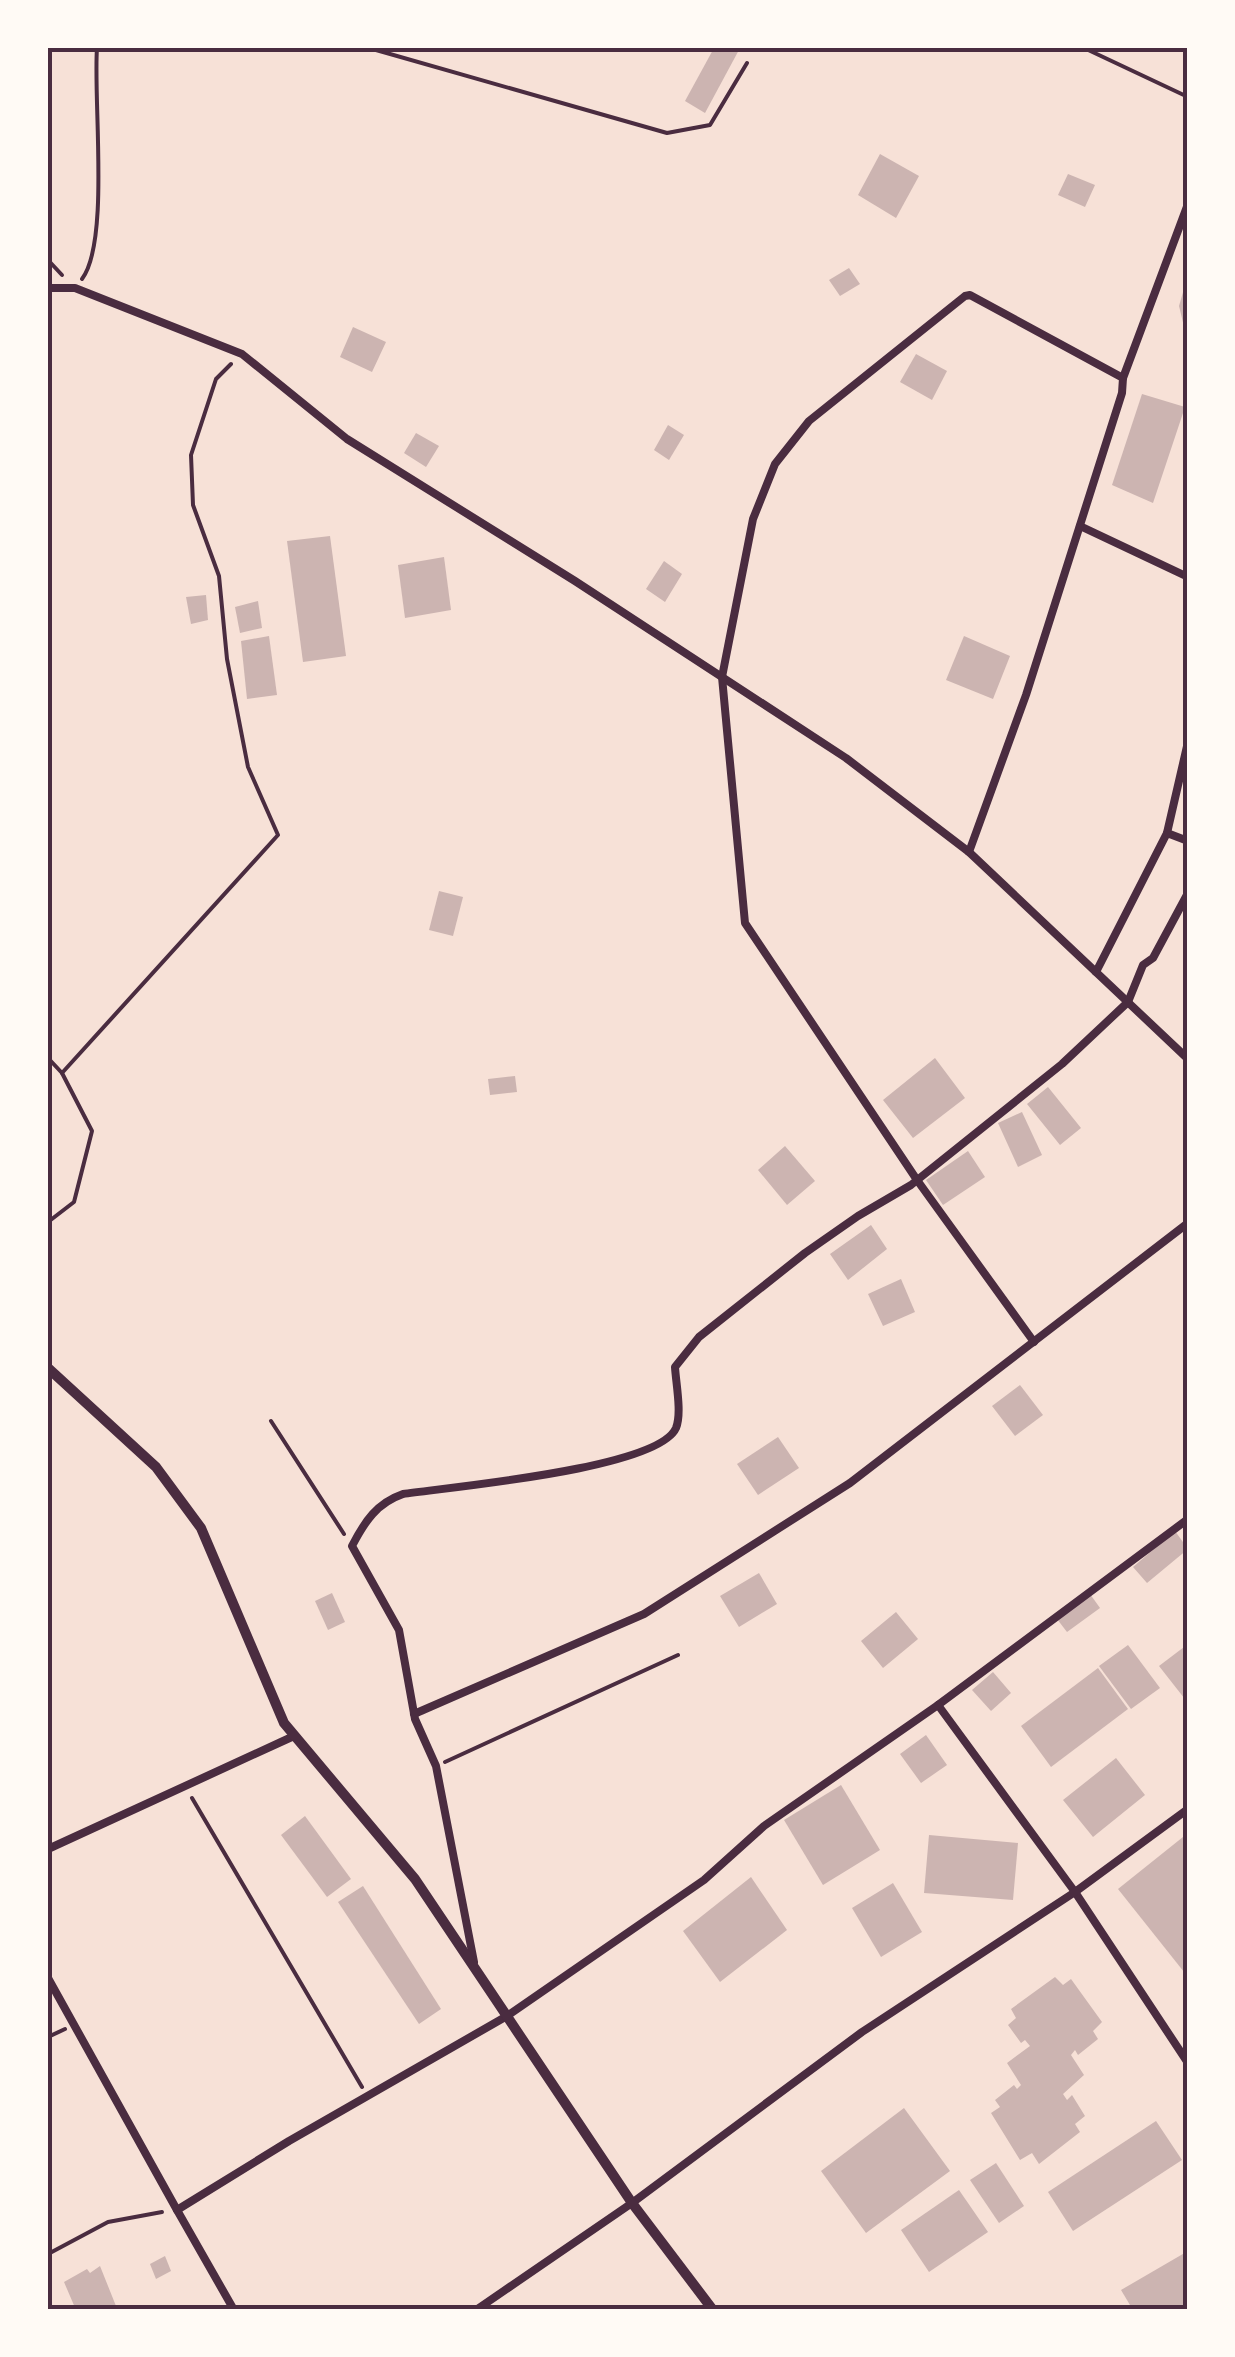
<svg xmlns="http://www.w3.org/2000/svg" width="1235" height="2357" font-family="'Varela Round',sans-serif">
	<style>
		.building { fill: #ccb4b1 }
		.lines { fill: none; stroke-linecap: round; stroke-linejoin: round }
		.path { stroke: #4a2c40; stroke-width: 4 }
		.minor { stroke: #4a2c40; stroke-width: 8 }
		.tertiary { stroke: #4a2c40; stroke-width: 10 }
		.neatline { fill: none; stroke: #4a2c40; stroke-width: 4 }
	</style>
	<rect width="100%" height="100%" fill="#f7e1d7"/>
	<g class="building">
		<path d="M714 48H740L705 113 685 101Z"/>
		<path d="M880 154 919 176 896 218 858 195Z"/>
		<path d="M1068 174 1095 185 1085 207 1058 195Z"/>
		<path d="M849 268 860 284 840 296 829 280Z"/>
		<path d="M1188 275V339H1187L1179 306Z"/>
		<path d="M353 327 386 342 372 372 340 357Z"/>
		<path d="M916 354 947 371 932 400 900 382Z"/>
		<path d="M1142 394 1185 407 1153 503 1112 485Z"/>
		<path d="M668 425 684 435 669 460 654 450Z"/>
		<path d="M416 433 439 446 426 467 404 453Z"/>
		<path d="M330 536 346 656 303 662 287 541Z"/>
		<path d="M444 557 451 610 405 618 398 565Z"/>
		<path d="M664 561 682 574 665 602 646 589Z"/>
		<path d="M206 595 208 620 191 624 186 597Z"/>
		<path d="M258 601 262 628 240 633 235 607Z"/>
		<path d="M269 636 277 695 247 699 241 641Z"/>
		<path d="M964 636 1010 656 993 699 946 680Z"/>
		<path d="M439 891 463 897 453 936 429 930Z"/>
		<path d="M935 1058 965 1098 913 1138 883 1100Z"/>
		<path d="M515 1076 517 1092 490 1095 488 1079Z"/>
		<path d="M1048 1087 1081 1128 1060 1145 1027 1104Z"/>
		<path d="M1022 1112 1042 1155 1018 1167 998 1123Z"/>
		<path d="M785 1146 815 1181 787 1205 758 1170Z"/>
		<path d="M968 1151 985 1177 943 1205 926 1180Z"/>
		<path d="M871 1225 887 1249 848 1280 830 1254Z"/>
		<path d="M901 1279 915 1312 883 1326 868 1294Z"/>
		<path d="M1020 1385 1043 1415 1015 1436 992 1406Z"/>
		<path d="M778 1437 799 1468 758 1495 737 1464Z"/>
		<path d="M1175 1531 1188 1549 1147 1583 1133 1567Z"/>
		<path d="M759 1573 777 1604 739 1627 720 1596Z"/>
		<path d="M332 1593 345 1622 328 1630 315 1601Z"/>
		<path d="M1090 1594 1100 1608 1067 1632 1057 1619Z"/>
		<path d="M896 1612 918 1639 883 1668 861 1641Z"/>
		<path d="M1188 1644V1703L1159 1666Z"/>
		<path d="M1128 1645 1160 1688 1131 1709 1099 1666Z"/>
		<path d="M1098 1668 1128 1709 1051 1767 1021 1726Z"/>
		<path d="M993 1672 1011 1693 991 1711 972 1690Z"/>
		<path d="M926 1735 947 1765 921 1783 900 1754Z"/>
		<path d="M1116 1758 1145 1795 1093 1837 1063 1800Z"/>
		<path d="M841 1785 880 1850 823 1885 784 1820Z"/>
		<path d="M305 1816 351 1879 327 1897 281 1835Z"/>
		<path d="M1188 1833V1977L1118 1889Z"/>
		<path d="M929 1835 1018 1843 1013 1900 924 1893Z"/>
		<path d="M751 1877 787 1930 720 1982 683 1931Z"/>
		<path d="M893 1883 922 1932 881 1957 852 1908Z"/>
		<path d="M363 1886 441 2009 419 2024 338 1902Z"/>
		<path d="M1055 1977 1063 1985 1071 1979 1102 2022 1093 2031 1098 2039 1078 2055 1075 2050 1071 2055 1084 2075 1063 2094 1067 2100 1072 2095 1085 2116 1075 2124 1080 2132 1039 2164 1032 2153 1020 2160 991 2113 1000 2107 995 2100 1014 2085 1017 2089 1021 2085 1007 2063 1030 2046 1025 2040 1021 2043 1008 2025 1016 2018 1011 2009Z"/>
		<path d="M904 2108 950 2171 866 2233 821 2171Z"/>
		<path d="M1156 2121 1182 2160 1073 2231 1048 2192Z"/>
		<path d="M996 2163 1024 2206 999 2223 970 2180Z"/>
		<path d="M959 2190 988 2232 929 2272 901 2230Z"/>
		<path d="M1188 2251V2310H1133L1121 2290Z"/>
		<path d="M165 2256 171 2271 156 2279 150 2264Z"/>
		<path d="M100 2266 116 2306 108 2310H76L64 2282 87 2269 90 2273Z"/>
	</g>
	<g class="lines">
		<g class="path">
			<path d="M369 48 667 133 710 125 747 63"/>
			<path d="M1084 48 1188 97"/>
			<path d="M48 260 62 275"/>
			<path d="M82 279C110 242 93 100 97 48"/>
			<path d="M48 1058 62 1073 92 1131 74 1202 48 1222"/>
			<path d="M62 1073 278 835 248 767 227 659 219 576 193 505 191 455 216 379 231 364"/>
			<path d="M271 1421 344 1534"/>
			<path d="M445 1762 678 1655"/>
			<path d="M192 1798 362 2087"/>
			<path d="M48 2037 65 2029"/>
			<path d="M48 2254 108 2222 162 2212"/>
		</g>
		<g class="minor">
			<path d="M48 288H75L242 354 347 439 575 581 846 758 969 852 1188 1059"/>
			<path d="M1123 378 1188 204"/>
			<path d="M1080 526 1188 577"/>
			<path d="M1167 833 1188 742"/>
			<path d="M969 852 1026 695 1122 393 1123 378 970 295 965 296 809 421 775 464 753 519 722 677 745 923 917 1180 1034 1342"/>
			<path d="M1096 972 1167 833 1188 841"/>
			<path d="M938 1705 1075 1892 1188 2063"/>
			<path d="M414 1714 644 1614 850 1483 1188 1223"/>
			<path d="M48 1849 294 1736"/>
			<path d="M474 1962 436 1766 415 1719 399 1630 352 1546C365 1521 377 1503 403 1494 450 1487 658 1469 676 1428 682 1413 676 1384 675 1367L699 1337 805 1253 858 1216 911 1185 1062 1064 1128 1002 1143 965 1153 958 1188 893"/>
			<path d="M48 1978 177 2210"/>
			<path d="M234 2310 177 2210 289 2141 507 2016 704 1880 764 1826 938 1705 1188 1519"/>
			<path d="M476 2310 632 2203 862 2032 1075 1892 1188 1809"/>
		</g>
		<path class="tertiary" d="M48 1368 156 1467 201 1528 284 1723 415 1879 632 2203 713 2310"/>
	</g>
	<rect width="1235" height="2357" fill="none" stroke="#fffaf5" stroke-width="100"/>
	<rect x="50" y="50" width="1135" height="2257" class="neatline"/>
</svg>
